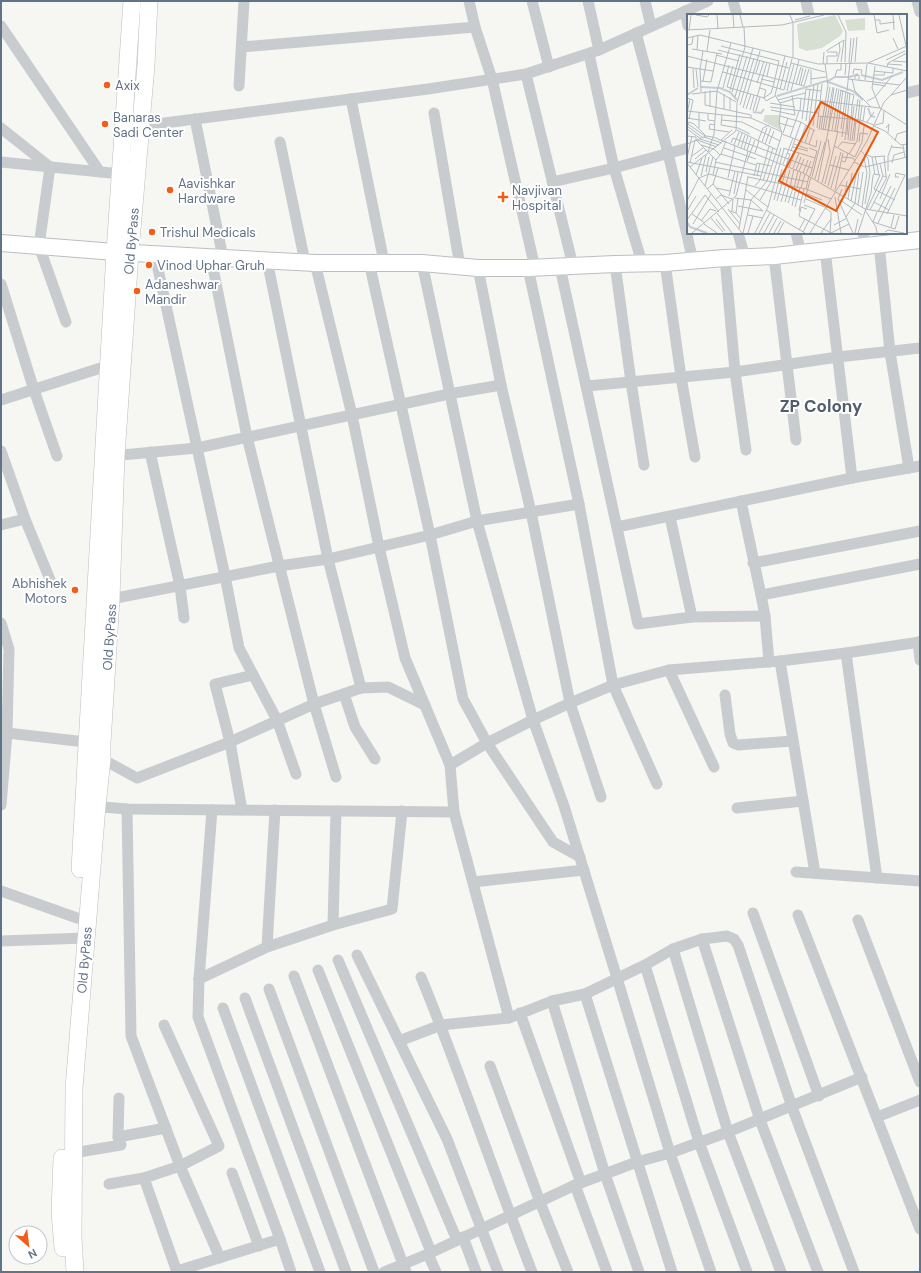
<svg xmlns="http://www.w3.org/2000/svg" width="921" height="1273" font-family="'DM Sans',sans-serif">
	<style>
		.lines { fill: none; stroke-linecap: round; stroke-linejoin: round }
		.secondary-casing { stroke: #babec4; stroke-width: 18 }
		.primary-casing { stroke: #bbbec2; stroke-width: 18 }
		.minor { stroke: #c9cccf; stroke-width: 11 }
		.secondary { stroke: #fff; stroke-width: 16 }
		.primary { stroke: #fff; stroke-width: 17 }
		.poi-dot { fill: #f35e17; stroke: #fff; stroke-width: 1.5 }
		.labels { text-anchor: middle; stroke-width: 4; stroke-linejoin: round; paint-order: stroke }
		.poi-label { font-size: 13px; fill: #637387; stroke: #fff; text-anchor: start }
		.street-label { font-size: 13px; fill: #637387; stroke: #fff }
		.district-label { font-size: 17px; font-weight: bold; fill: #515d6b; stroke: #fff }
		.inset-river { fill: none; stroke: #c4cdd3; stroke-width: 2 }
		.inset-road { fill: none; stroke: #b2bac2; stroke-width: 1 }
		.view { fill: #e8590c; fill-opacity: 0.15; stroke: #e8590c; stroke-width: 2 }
		.inset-edge { fill: none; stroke: #637387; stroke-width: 2 }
	</style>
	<rect width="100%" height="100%" fill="#f6f7f3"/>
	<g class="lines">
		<defs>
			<path id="secondary" d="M1 243 115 252 315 263H422L478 268H528L615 264 665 263 725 258 774 256 920 240"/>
			<g id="primary">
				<path d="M80 869 115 252 132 1"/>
				<path d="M62 1158 60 1212 63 1248"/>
				<path d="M75 1272 73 1237 74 1088 97 806 102 759V743L111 599 116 456 130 253 146 65 149 1"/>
			</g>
		</defs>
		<use href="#secondary" class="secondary-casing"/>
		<use href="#primary" class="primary-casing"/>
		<g class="minor">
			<path d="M469 1 475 27 492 79 535 268"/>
			<path d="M532 1 549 67"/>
			<path d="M588 1 599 50"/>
			<path d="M645 1 651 26"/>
			<path d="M733 1 737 15"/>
			<path d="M806 1 809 15"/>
			<path d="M861 1 865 15"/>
			<path d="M917 1 920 12"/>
			<path d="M685 11 688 26"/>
			<path d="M1 26 100 172"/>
			<path d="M636 33 668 153 693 261"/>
			<path d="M242 47 475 27"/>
			<path d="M589 54 614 168 642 263"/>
			<path d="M526 74 573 266"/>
			<path d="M239 86 244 1"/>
			<path d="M906 93 920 90"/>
			<path d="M351 99 384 262"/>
			<path d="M434 113 460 266"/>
			<path d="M195 119 223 258"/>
			<path d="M141 126 428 89 526 74 599 50 708 1"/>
			<path d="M1 128 50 167 39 246 66 322"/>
			<path d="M280 142 305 262"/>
			<path d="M1 162 121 174"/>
			<path d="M552 182 614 168 688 148"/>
			<path d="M906 185 920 181"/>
			<path d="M738 233 745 257"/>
			<path d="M796 233 801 253"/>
			<path d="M863 233 866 246"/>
			<path d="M879 244 890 352 909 468"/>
			<path d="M825 250 852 478"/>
			<path d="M155 255 225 576 239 648 277 720 296 774"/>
			<path d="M774 256 796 440"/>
			<path d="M211 258 247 437 314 704 336 777"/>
			<path d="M725 258 735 372 746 450"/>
			<path d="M267 260 328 559 361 688"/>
			<path d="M369 262 430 535 463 699 487 743 553 842 580 857"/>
			<path d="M315 263 352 415 379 547 405 658 450 765 454 812 509 1018"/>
			<path d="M422 263 477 521 533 720 564 806 617 978 670 1153 711 1272"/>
			<path d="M665 263 681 377 695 457"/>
			<path d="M615 264 631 382 644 465"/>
			<path d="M560 267 638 624 692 617 765 616"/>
			<path d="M478 268 501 385 531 512 570 703 601 797"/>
			<path d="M528 268 579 504 613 685 657 784"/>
			<path d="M1 284 34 390 57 456"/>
			<path d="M587 386 735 372 838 357 920 348"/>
			<path d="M1 400 113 364"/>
			<path d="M1 451 25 519 51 582"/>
			<path d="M150 452 180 586 184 618"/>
			<path d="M111 456 197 448 449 394 501 385"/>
			<path d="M741 501 761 595 765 616 769 662"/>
			<path d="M670 517 692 617"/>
			<path d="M1 525 25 519"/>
			<path d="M617 527 852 478 920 466"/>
			<path d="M753 563 920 531"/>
			<path d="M761 595 920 564"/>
			<path d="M106 600 279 566 328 559 430 535 477 521 579 504"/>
			<path d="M1 623 9 649 7 733 1 805"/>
			<path d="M918 642 920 660"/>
			<path d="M846 653 877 878"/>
			<path d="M780 661 815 873"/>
			<path d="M344 694 355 727 375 759"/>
			<path d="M725 695 730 734 733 743 738 745 793 741"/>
			<path d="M2 734 7 733 94 743"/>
			<path d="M97 757 102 759 137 778 230 742 314 704 361 688 388 687 425 705"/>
			<path d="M450 765 487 743 533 720 570 703 613 685 669 670"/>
			<path d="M714 767 669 670 780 661 846 653 920 642"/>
			<path d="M91 806 127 809 454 812"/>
			<path d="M737 808 803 801"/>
			<path d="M127 809 131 1036 180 1166 220 1258"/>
			<path d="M212 810 199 979 198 1017 280 1239 291 1272"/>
			<path d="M242 810 230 742 215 684 253 675"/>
			<path d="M796 872 920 881"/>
			<path d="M473 882 584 870"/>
			<path d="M1 891 77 918 88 921"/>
			<path d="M753 913 819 1096"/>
			<path d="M798 915 920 1229"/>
			<path d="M858 920 920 1082"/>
			<path d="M333 925 336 811"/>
			<path d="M702 939 760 1120 818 1272"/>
			<path d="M1 941 86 938"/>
			<path d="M267 947 275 810"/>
			<path d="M673 949 728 1132 781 1272"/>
			<path d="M357 955 447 1139 498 1272"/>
			<path d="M338 960 457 1240"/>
			<path d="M645 965 699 1142 747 1272"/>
			<path d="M318 970 431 1252"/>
			<path d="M294 976 406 1272"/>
			<path d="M421 977C461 1074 494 1174 532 1272"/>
			<path d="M199 979 267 947 333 925 392 909 402 811"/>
			<path d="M269 989 374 1272"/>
			<path d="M585 994 672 1272"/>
			<path d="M245 998 346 1272"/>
			<path d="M552 1001 605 1174 639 1272"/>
			<path d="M223 1008 320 1272"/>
			<path d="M520 1013 581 1183"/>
			<path d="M399 1041 441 1025 509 1018 552 1001 585 994 645 965 673 949 702 939 727 936 734 939 738 945 792 1107 854 1272"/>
			<path d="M490 1066 540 1202 568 1272"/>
			<path d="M877 1117 920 1100"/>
			<path d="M118 1137 166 1128"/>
			<path d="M73 1153 121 1145 118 1137 119 1098"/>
			<path d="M232 1173 259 1246"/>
			<path d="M144 1178 177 1272"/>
			<path d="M109 1184 144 1178 180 1166 219 1146 164 1025"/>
			<path d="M575 1185 607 1272"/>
			<path d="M463 1237 476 1272"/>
			<path d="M428 1254 436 1272"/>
			<path d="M177 1271 280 1239"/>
			<path d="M384 1272 428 1254 575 1185 637 1162 670 1153 728 1132 862 1077"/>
		</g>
		<use href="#secondary" class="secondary"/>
		<use href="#primary" class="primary"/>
	</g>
	<g class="poi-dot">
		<circle cx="107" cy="85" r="4"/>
		<circle cx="105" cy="124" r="4"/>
		<circle cx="170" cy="190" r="4"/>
		<path d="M501 191h4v4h4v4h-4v4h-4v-4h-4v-4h4z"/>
		<circle cx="152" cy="232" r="4"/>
		<circle cx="149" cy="265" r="4"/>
		<circle cx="137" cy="291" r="4"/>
		<circle cx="75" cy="590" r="4"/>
	</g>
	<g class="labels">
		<g class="poi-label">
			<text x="115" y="90">Axix</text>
			<text x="113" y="122">Banaras<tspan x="113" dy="15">Sadi Center</tspan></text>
			<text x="178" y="188">Aavishkar<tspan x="178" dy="15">Hardware</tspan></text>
			<text x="512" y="195">Navjivan<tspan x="512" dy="15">Hospital</tspan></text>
			<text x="160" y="237">Trishul Medicals</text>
			<text x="157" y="270">Vinod Uphar Gruh</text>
			<text x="145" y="289">Adaneshwar<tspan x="145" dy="15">Mandir</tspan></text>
			<text x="67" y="588" text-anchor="end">Abhishek<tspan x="67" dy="15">Motors</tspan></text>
		</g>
		<g class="street-label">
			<text transform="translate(131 241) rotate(-85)" y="5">Old ByPass</text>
			<text transform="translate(109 637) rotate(-86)" y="5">Old ByPass</text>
			<text transform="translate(84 960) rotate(-85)" y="5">Old ByPass</text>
		</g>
		<g class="district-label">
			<text x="821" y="412">ZP Colony</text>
		</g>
	</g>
	<g transform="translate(687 14)">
		<rect width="220" height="220" fill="#f6f7f3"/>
		<path d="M148 1 156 17 153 22 135 34 120 37 112 34 110 10ZM178 4V16L161 17 158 6ZM78 101H93V116L76 107Z" fill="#d7dfd3"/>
		<path class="inset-river" d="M174 61 195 66 216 58M141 67 148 63H163L171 60M14 73 33 74 43 78 50 86M0 81 11 74M90 82 139 67 166 77 176 86M181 94 184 102 188 103M66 98 74 99 77 95M0 208 3 213 20 219"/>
		<path class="inset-road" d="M9 1 20 3 22 1M30 1 31 15M46 1 47 14M53 1 56 13M103 1 106 9V44M151 1 159 18 158 48M187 1 188 6H193V10L208 8M206 1 207 16M212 1 220 36M108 6 123 2M188 6 190 19 202 16M0 16 95 11 137 1M2 16 4 1M0 24 13 21 131 50 181 49 220 32M206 24 211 35M0 31 5 30 6 23M34 32 92 47 86 73M5 35 35 40M10 36 11 21M31 36 102 54M20 37 23 16M139 37 157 26 154 48M140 38H150V42M29 41 52 47M0 42 117 72 122 55M199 46 218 37M206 47 220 48M150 48 153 36 152 28M162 48 164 24M168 48 170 23M104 49 138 58M164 49 167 24M181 49 220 57M136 50 137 38M138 50 141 71 134 115 158 119M140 50V42H150M201 50 215 51M46 52 40 73 77 84 79 87 88 82M188 52 185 74 193 94M0 53 26 57M200 53 201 49 220 39M6 54 7 74M9 55 11 73M187 57 206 59V54M36 58 97 76 105 45M69 59 73 46M166 60 167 55 175 56 174 60M158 61 159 49M187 61H197L198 58M80 62 83 49M148 62 150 56H154V49M74 65 87 68M124 65 139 63M161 65 213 71M165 65 168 77 184 93M168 65V62L172 61V66M178 66 180 50M13 67 24 68 30 39M16 67 20 45M70 69 77 47M109 70 114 53M124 70V56M186 70 199 72M112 71 116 54M114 71 119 55M36 74 42 51M73 74 79 76 77 84M93 75 100 48M23 76V93M43 76 53 40M153 76 167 81 165 91M18 77V91L64 101V104M100 77 107 50M104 77 112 46M160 77 163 48M14 78 13 55 16 37M45 78 58 33 57 13M5 80 30 77 49 88M204 81 220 63M48 83 60 42M0 84 6 86 2 105M77 84 84 79 86 73M91 86 118 79M180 87 188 83 205 62M83 89 108 93M93 89 110 84 193 94 220 111M53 91 67 44M83 93 131 99M56 94 73 37M37 95V80M59 95 64 80M43 96V83M63 96 67 81M84 96 108 101 105 81M0 97 64 104 95 118M66 97 80 48M69 97 73 83M113 97 114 84M12 99V114M0 100 3 85M21 100V106L28 107M35 101 34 111 51 114 63 120M93 102 114 108 128 117M131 102 173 106 187 111M0 104 19 107M115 105 119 75 134 77M152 105 156 76M164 105 165 91M34 106 55 108 93 127M171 106 173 86M119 107 123 75M176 107 178 93M180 108 187 98M92 109 106 113M122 109 127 71M1 110 18 122M0 111 2 108 7 110 19 122M28 111 23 110 22 115 42 118M188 111 196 109 197 97M0 112 15 123M126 112 131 70M187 112 198 117 214 131 220 130M130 114 135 70M199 114 202 110 201 119M0 115 14 125M154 115 159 77M50 116 90 136M132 116 134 102M136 116 143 73M138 116 146 73M141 116 147 74M145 116 152 75M148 117 154 76M150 117 152 105M96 119 101 104M95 120 129 133 130 126M160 121 161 105M0 122 9 123V126L21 138M17 123 35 129M103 123 112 97M155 123 161 78M13 125 32 131M10 126 30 133M34 126 45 116M158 126 163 79M161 126 163 105M71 127 76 114 82 111M113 127 119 111M163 127 167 92M165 127 171 85M167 127 169 106M208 127 210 120 220 117M75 128 80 114M172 128 173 119 181 120M44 129 46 124 125 154M118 129 123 114M0 130 19 122 26 123 116 159 178 195 220 202M78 130 84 114M82 130 87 117M107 130 121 135M122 130 127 116M14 131 27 135 33 141M47 131 52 118M216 131 218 143M51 132 55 119M147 132 168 143M106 133 121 137M151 133 155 128 169 130M204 133 216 134M37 134 69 145M54 134 58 121M96 134 128 144M122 134 130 137 123 162M57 135 61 122M60 136 64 124M104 137 114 108M174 137 181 144 183 159 178 190M68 139 72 127M34 140 69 151M162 140 170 127 175 92M180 141 185 143 198 142M5 142 16 134M188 142 192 161M197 142 199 162M155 143 166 144 168 147M168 143 175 128 177 112M185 143 188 161M0 144 5 122M8 145 19 136M29 146 21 138 27 120 30 77 44 29M60 147 68 126M155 147 158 148 161 139M0 148 74 162M28 148 121 168M167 148 178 153 220 143M0 149 55 219M3 149 8 126M205 149 207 141 217 138M96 150 106 124M143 151 162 156M99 152 103 140 100 139M3 153 49 117 50 89 66 34M102 153 108 138M106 154 112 139M109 156 114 143M112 157 117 145M201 157V142L205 131M19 158 22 143M116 159 121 146M119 160 124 147M186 160 193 161 187 175 208 186M9 161 15 144M26 161 29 146 34 140 39 127M14 162 19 141M67 162 70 149 84 152M70 162 73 149M61 163 119 175 144 185M125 163 134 127M41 164 48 132M128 165 138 128M76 167 86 134M131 167 150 74M135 169 143 138 141 125M26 170 42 190M138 170 151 117M153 171 174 175M18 172 26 143M68 172 73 166 82 132M141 172 149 142M103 173 107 155M29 174 43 177M107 174 111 157M110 174 114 158M114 174 118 160M144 174 154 138M20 175 26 170 31 154M119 175 122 162M155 175 151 185 166 219M59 176 81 193M148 176 156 139M47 180 51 158M120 180 135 186M42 182 48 157M158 182 160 167M148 183 154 219M48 184 64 186 76 197M29 185 34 181 45 185M119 185 140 194M161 185 165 159M193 185 203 160M73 186 84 168 94 134M87 186 95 155M153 186 175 201M0 187 12 164 22 160 114 186M90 187 99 156M164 187 170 156 177 144M94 188 103 156M98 188 102 173M187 188 202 196M101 189 106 174M117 189 124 163M168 189 172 158M171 191 176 158M51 192 76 197M105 192 109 174M108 193 113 174M175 193 180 159 177 144M41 195 53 210M120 195 114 193 112 202 144 219M180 195 196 162 193 150M79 196 118 219M178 196 189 213 190 219M183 196 200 163 196 162M0 197 9 182M43 197 49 199 54 205M45 197 46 185M114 197 112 196 117 175M190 198 186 208 208 215 212 202M191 198 204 172M30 199 45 219M49 199 51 184M5 200 18 209M200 200 218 161 209 159 208 163H212M61 201 76 204M159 203 168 189M24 204 36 218M29 205 38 217M0 206 18 181 32 198M14 207 23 195 29 197M191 209 208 174M6 210 24 180M17 210 30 219M147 211 160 204M204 213 207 201M52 215 61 162M112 216 118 205M116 218 128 195 117 191M198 218 201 216 217 219M5 219 49 182 61 137M56 219 64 186 80 167 95 120 92 109 94 91 88 81 98 42M61 219 66 202M68 219 81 193 97 135M72 219 83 199M77 219 87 201M82 219 90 204M87 219 94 207M91 219 97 208M123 219 180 127 197 88 204 81 220 76M134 219 144 205V198L138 194M143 219 144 205M144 219 162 210M168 219 171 205M171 219 184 179 186 161"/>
		<path class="view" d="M134 88 191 118 149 197 92 167Z"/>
		<rect width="220" height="220" class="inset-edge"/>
	</g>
	<rect width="921" height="1273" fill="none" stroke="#637387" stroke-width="4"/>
	<g transform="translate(28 1245) rotate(152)"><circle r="19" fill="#ffffff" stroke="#c1c7cf"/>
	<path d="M0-3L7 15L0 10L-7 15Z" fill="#f35e17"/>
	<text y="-6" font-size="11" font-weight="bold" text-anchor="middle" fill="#637387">N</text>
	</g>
</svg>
